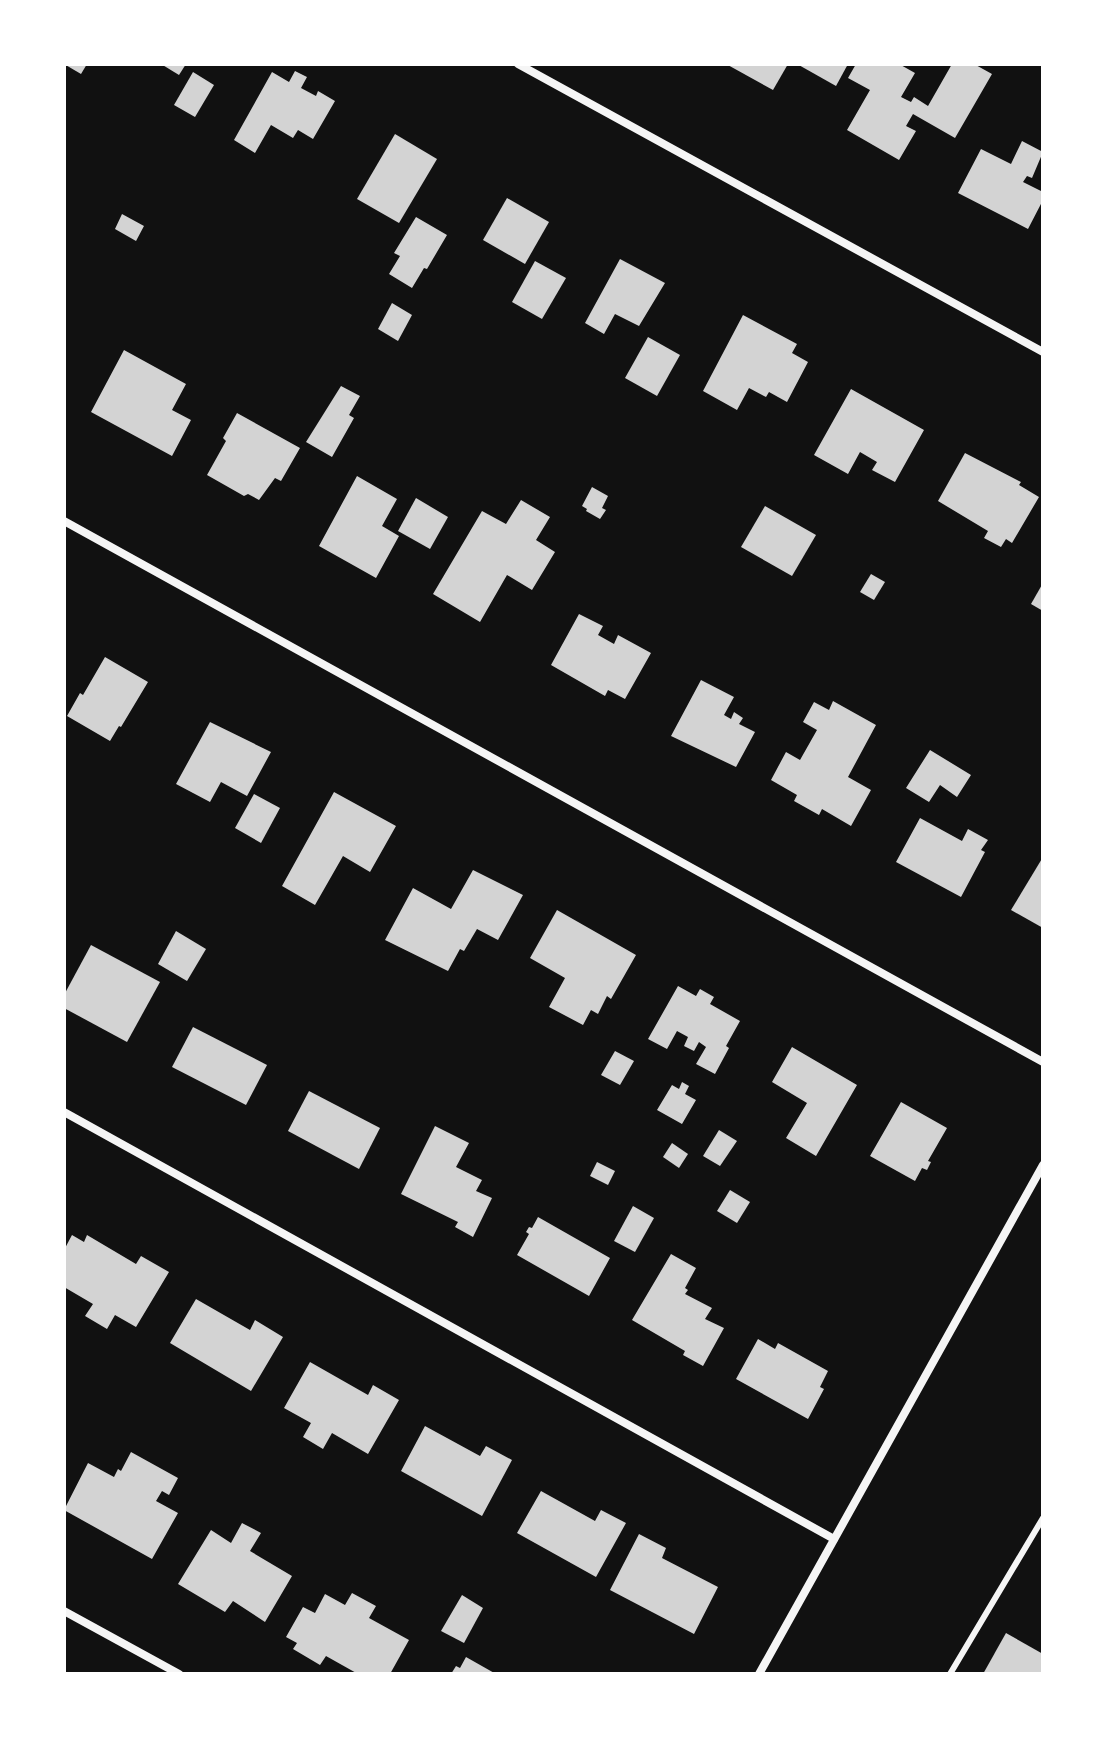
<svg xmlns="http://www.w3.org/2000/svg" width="1107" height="1738" font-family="'PT Sans Narrow',sans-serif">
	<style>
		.building { fill: #d3d3d3 }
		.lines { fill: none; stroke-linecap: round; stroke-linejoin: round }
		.service { stroke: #f5f5f5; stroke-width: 6 }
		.minor { stroke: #f5f5f5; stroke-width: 8 }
	</style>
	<rect width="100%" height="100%" fill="#111"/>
	<g class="building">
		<path d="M64 64H87L81 74Z"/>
		<path d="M161 64H186L179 75Z"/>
		<path d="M726 64H788L773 90Z"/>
		<path d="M797 64H848L836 86Z"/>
		<path d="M856 64H899L915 73 901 97 911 102 914 97 928 106 952 64H974L992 74 955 138 913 114 906 126 916 131 899 160 847 130 870 90 848 78Z"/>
		<path d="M295 71 307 77 301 88 316 96 318 91 335 101 313 139 298 130 293 138 271 125 255 153 234 140 272 72 289 82Z"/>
		<path d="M193 72 214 85 195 117 174 105Z"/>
		<path d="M395 134 437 159 399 223 357 199Z"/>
		<path d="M1022 141 1043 152 1032 178 1027 176 1023 182 1043 192V200L1028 229 958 193 981 149 1011 164Z"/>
		<path d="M507 198 549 222 525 264 483 240Z"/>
		<path d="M122 214 144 226 136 241 115 229Z"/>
		<path d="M416 217 447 235 427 269 424 268 412 288 389 274 400 256 394 253Z"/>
		<path d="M620 259 665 283 639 326 615 314 604 334 585 323Z"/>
		<path d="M535 261 566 278 542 319 512 302Z"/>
		<path d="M392 303 412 315 398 341 378 329Z"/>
		<path d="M743 315 797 344 792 353 808 362 787 402 769 392 766 397 749 388 737 410 703 391Z"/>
		<path d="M648 337 680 355 657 396 625 378Z"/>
		<path d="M124 350 186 384 172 410 191 420 172 456 91 412Z"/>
		<path d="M341 386 360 396 349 415 354 418 332 457 306 442Z"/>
		<path d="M851 389 924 430 895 482 872 470 877 462 860 452 848 474 814 455Z"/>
		<path d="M237 413 300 448 281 481 275 478 259 500 248 494 244 496 207 475 226 441 223 438Z"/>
		<path d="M965 453 1021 482 1019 485 1039 497 1012 543 1006 539 1001 547 984 538 988 531 938 501Z"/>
		<path d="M357 476 397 499 382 526 399 536 376 578 319 546Z"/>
		<path d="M592 487 608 496 602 508 606 510 600 519 586 511 587 509 582 506Z"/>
		<path d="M416 498 448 517 430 549 398 531Z"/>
		<path d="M521 500 550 517 536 540 555 552 532 590 507 575 480 622 433 594 482 511 506 524Z"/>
		<path d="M765 506 816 535 792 576 741 547Z"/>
		<path d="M871 574 885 582 874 600 860 592Z"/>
		<path d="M1043 583V611L1031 604Z"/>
		<path d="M579 614 603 626 598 635 614 644 618 635 651 653 625 699 608 690 605 696 551 665Z"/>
		<path d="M105 657 148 682 121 727 119 726 110 741 67 716 80 693 83 695Z"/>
		<path d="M701 680 734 697 724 715 731 719 734 712 743 718 739 724 755 732 736 767 671 736Z"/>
		<path d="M833 701 876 725 848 777 871 790 851 826 822 809 819 815 794 801 797 795 771 780 786 752 800 760 817 730 803 722 814 702 829 710Z"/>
		<path d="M210 722 271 752 247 796 221 782 210 802 176 784Z"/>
		<path d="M930 750 971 775 957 797 940 785 929 802 906 788Z"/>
		<path d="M334 792 396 826 370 872 343 856 315 905 282 886Z"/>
		<path d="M254 794 280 808 261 843 235 828Z"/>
		<path d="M920 818 962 841 968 829 988 840 981 850 985 852 961 897 896 862Z"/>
		<path d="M1043 857V928L1011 910Z"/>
		<path d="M473 870 523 895 498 940 477 929 464 951 460 949 448 971 385 940 413 888 451 909Z"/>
		<path d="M557 910 636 955 611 999 607 996 598 1014 591 1010 583 1025 549 1007 565 978 530 958Z"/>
		<path d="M176 931 206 949 187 981 158 964Z"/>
		<path d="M91 945 160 982 127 1042 64 1008V995Z"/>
		<path d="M678 986 696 996 700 989 714 997 710 1004 740 1021 726 1046 729 1048 715 1074 696 1064 706 1047 699 1042 694 1051 684 1046 688 1037 677 1031 667 1049 648 1039Z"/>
		<path d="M193 1027 267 1065 246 1105 172 1067Z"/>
		<path d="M792 1047 857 1085 816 1156 786 1138 807 1103 772 1082Z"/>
		<path d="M615 1051 634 1061 620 1085 601 1075Z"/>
		<path d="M682 1082 689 1086 685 1094 696 1100 682 1124 657 1110 672 1085 679 1089Z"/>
		<path d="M309 1091 380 1128 359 1169 288 1131Z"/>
		<path d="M901 1102 947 1128 928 1161 931 1162 927 1170 922 1168 915 1181 870 1156Z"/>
		<path d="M435 1126 469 1143 456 1167 482 1180 476 1191 492 1198 473 1237 455 1227 458 1222 401 1194Z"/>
		<path d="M719 1130 737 1141 720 1166 703 1156Z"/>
		<path d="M672 1143 688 1154 679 1168 663 1157Z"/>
		<path d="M597 1162 615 1171 608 1185 590 1176Z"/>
		<path d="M730 1190 750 1202 737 1223 717 1211Z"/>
		<path d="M633 1206 654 1218 635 1252 614 1241Z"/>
		<path d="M538 1217 610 1258 589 1296 517 1255 529 1234 526 1232 529 1227 532 1228Z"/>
		<path d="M72 1235 84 1242 87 1235 136 1264 141 1256 169 1272 136 1327 115 1315 107 1329 85 1316 93 1304 64 1287V1250Z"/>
		<path d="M671 1254 696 1268 685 1288 688 1290 685 1294 712 1308 705 1319 724 1328 703 1366 683 1355 685 1351 632 1320Z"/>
		<path d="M196 1299 250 1330 255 1320 283 1337 251 1391 170 1343Z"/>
		<path d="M758 1339 775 1349 778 1343 828 1371 820 1387 824 1389 808 1419 736 1379Z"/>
		<path d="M310 1362 368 1395 373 1385 399 1400 368 1454 332 1433 323 1449 303 1437 311 1423 284 1408Z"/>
		<path d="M425 1426 480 1456 486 1446 512 1460 482 1516 401 1471Z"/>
		<path d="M131 1452 178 1478 169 1495 162 1491 156 1501 178 1513 152 1559 64 1510 88 1463 114 1477 118 1469 121 1471Z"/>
		<path d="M541 1491 595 1521 601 1510 626 1523 596 1577 517 1533Z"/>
		<path d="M242 1523 261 1533 250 1551 292 1576 265 1622 233 1601 225 1612 178 1584 211 1530 231 1543Z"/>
		<path d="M639 1534 666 1548 662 1558 718 1587 694 1634 610 1590Z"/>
		<path d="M352 1593 376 1606 369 1618 409 1640 390 1674H358L326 1656 320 1665 293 1649 297 1643 286 1637 303 1607 315 1613 325 1594 345 1605Z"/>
		<path d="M462 1595 483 1608 464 1643 441 1631Z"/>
		<path d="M1006 1633 1043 1654V1674H983Z"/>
		<path d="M466 1657 496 1674H451L456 1666 460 1668Z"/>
	</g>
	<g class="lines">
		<path class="service" d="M950 1674 1043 1518"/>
		<g class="minor">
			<path d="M518 64 1043 352"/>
			<path d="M64 521 1043 1062"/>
			<path d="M64 1112 834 1539"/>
			<path d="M64 1611 179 1674"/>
			<path d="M759 1674 1043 1165"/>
		</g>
	</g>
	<rect width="1107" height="1738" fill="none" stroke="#ffffff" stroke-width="132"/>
</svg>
